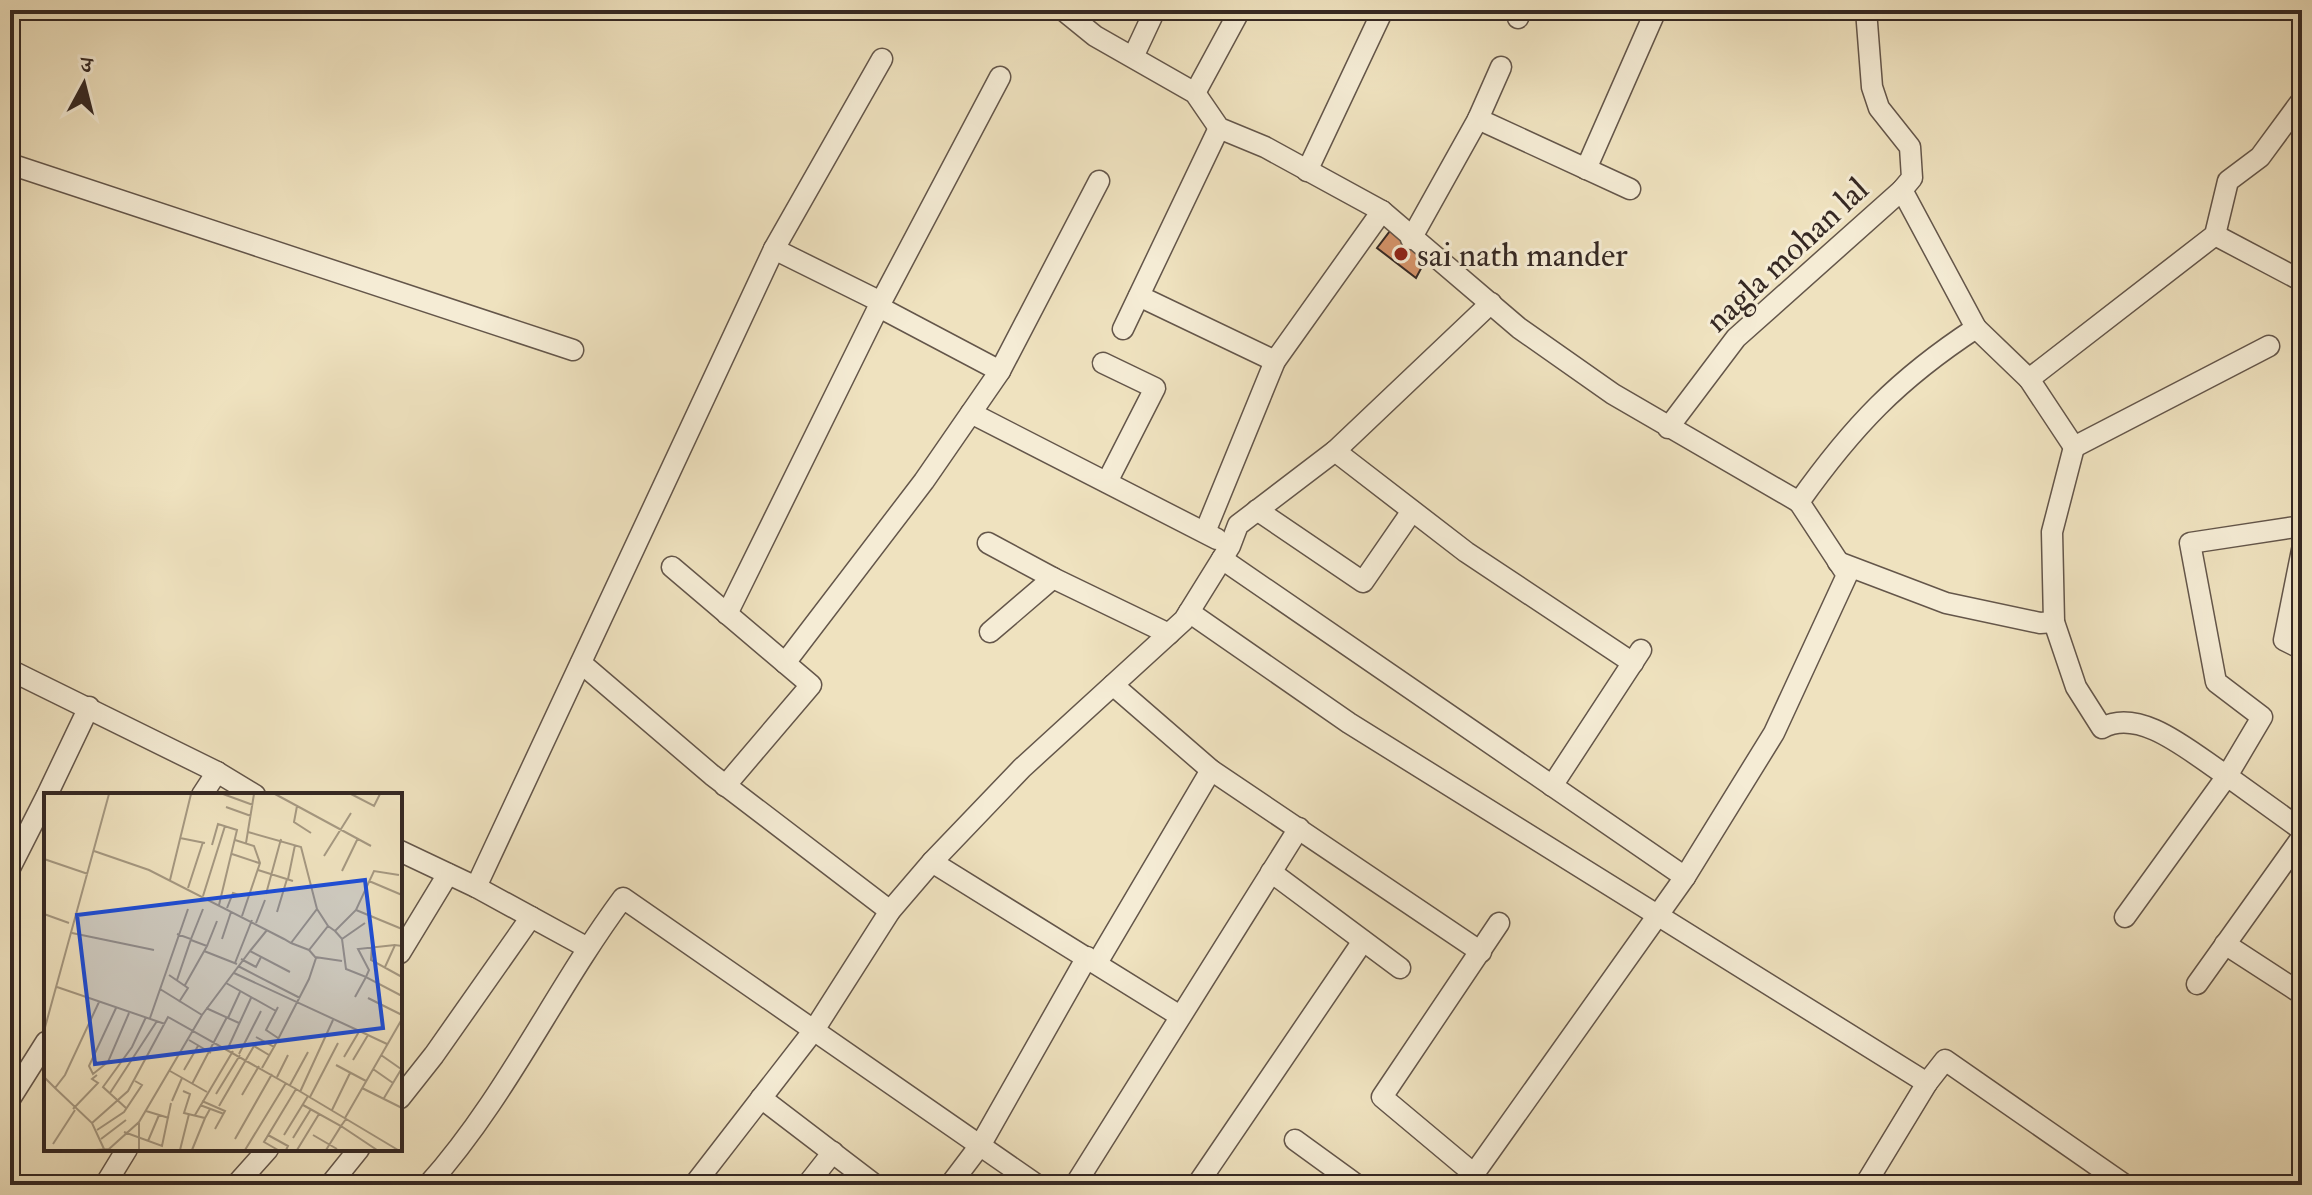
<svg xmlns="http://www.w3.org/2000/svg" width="2312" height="1195" font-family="'IM FELL Double Pica','Noto Serif Devanagari',serif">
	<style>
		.building { fill: #d59369; stroke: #352823; stroke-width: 2 }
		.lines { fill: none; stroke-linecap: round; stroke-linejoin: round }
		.minor-casing { stroke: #64564a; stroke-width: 23 }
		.minor { stroke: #f5ecd5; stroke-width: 20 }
		.poi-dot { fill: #8f2418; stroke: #f5ecd5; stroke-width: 3 }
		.labels { text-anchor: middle; stroke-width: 6; stroke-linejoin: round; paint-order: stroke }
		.poi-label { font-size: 34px; fill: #352823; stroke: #f5ecd5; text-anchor: start }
		.street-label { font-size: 34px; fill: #352823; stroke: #f5ecd5 }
		.inset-road { fill: none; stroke: #a59881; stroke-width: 2 }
		.view { fill: #1d4ed8; fill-opacity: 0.15; stroke: #1d4ed8; stroke-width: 4 }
		.inset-edge { fill: none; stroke: #352823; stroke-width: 4 }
	</style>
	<rect width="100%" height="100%" fill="#efe2bf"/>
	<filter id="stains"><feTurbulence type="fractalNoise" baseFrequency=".0025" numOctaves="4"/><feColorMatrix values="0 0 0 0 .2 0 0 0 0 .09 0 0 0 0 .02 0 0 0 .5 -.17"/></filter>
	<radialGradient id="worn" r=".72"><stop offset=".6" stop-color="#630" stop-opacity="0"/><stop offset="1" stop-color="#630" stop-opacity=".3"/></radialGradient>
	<path class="building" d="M1390 231 1426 259 1416 278 1377 248Z"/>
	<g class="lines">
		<defs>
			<g id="minor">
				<path d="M1063 10 1095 36 1195 93 1219 128 1265 147 1382 211 1519 328 1613 394 1799 502C1853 426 1898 379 1976 328L1902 190 1736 338 1668 428"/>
				<path d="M1866 10 1872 87 1879 108 1910 147 1912 178 1902 190"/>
				<path d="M1518 18 1521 10"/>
				<path d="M1134 55 1155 10"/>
				<path d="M1195 93 1240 10"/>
				<path d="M1478 119 1630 189"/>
				<path d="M10 164 573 350"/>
				<path d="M1586 169 1656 10"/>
				<path d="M1307 171 1383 10"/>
				<path d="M2215 235 2302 281"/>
				<path d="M1411 239 1478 119 1501 67"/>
				<path d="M1139 296 1275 361"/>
				<path d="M881 302 1000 77"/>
				<path d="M1976 328 2029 379 2215 235 2228 181 2260 157 2302 100"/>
				<path d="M1123 329 1219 128"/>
				<path d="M1103 363 1155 388 1107 482"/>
				<path d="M1000 371 1099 181"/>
				<path d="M2029 379 2074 447 2269 346"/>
				<path d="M971 413 1217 539"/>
				<path d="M2074 447 2052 532 2054 622 2076 687 2102 728C2141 706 2194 755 2227 776L2262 717 2216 682 2190 543 2302 526"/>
				<path d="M1335 451 1491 303"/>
				<path d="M1257 510 1363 582 1412 511"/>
				<path d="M1205 532 1275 361 1382 211"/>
				<path d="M988 543 1053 578 990 632"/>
				<path d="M2302 550 2284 640 2302 649"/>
				<path d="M1222 559 1685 877"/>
				<path d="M1838 562 1946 603 2040 623 2054 622"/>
				<path d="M672 567 811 685 725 786"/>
				<path d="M1053 578 1169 634"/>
				<path d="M1189 612 1349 723 1927 1083 1945 1060 2125 1185"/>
				<path d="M727 614 881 302 774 249"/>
				<path d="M581 663 712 775 890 911"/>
				<path d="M785 663 924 481 1000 371 879 307"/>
				<path d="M10 670 217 772 255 795"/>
				<path d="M1113 685 1211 770 1481 952"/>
				<path d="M1552 786 1641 650"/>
				<path d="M47 795 89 707"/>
				<path d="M202 795 217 772"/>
				<path d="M400 851 476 887 586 947"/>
				<path d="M932 862 1180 1016"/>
				<path d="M10 868 46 797"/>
				<path d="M1271 872 1400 968"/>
				<path d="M476 887 774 249 882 59"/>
				<path d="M2125 917 2227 776 2302 830"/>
				<path d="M2225 944 2302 994"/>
				<path d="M400 953 448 874"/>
				<path d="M1097 963 1211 770"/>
				<path d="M2197 984 2302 837"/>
				<path d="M400 1098 434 1055 531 917"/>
				<path d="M761 1098 875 1185"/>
				<path d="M10 1099 46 1042"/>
				<path d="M1295 1140 1357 1185"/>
				<path d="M1474 1174 1382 1097 1499 923"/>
				<path d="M105 1185 127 1149"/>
				<path d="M236 1185 268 1149"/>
				<path d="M330 1185 359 1149"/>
				<path d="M428 1185C506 1098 554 991 623 898L1037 1185"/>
				<path d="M694 1185 814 1030 890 911 932 862 1022 768 1184 620 1230 546 1238 525 1335 451 1466 552 1633 663"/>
				<path d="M807 1185 833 1152"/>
				<path d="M950 1185 981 1144 1087 957"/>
				<path d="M1075 1185 1299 828"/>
				<path d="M1197 1185 1363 941"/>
				<path d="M1466 1185 1685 877 1774 733 1847 575 1799 502"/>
				<path d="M1865 1185 1927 1083"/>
			</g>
		</defs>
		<use href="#minor" class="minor-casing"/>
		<use href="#minor" class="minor"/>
	</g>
	<circle class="poi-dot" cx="1401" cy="254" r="8"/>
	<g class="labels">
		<g class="poi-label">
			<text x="1417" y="266">sai nath mander</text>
		</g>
		<g class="street-label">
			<text transform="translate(1786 254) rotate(-43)" y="12">nagla mohan lal</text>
		</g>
	</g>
	<g transform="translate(44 793)">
		<rect width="358" height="358" fill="#efe2bf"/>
		<path class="inset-road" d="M179 1 209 12M231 1 327 53M307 1 330 13 336 1M253 13 250 29 267 40M182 14 207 23M204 39 257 54 273 116M136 45 161 50M191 47 210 53 216 70 198 123M202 50 210 1M168 52 174 31 193 37 175 112M50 58 105 77 240 146 247 150 265 157 284 133 273 116 247 150M188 61 215 70M280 63 307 20M0 66 44 81M214 77 249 88M298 78 314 45M244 86 251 52M126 87 147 1M325 88 358 102M144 95 159 49M222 101 237 46M159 103 181 33M183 115 189 100 198 103M312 117 358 136M233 119 243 86M0 121 25 130M212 130 221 107M284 133 291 138 312 117 330 78 355 82M291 138 298 146 321 130M28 140 110 157M147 146 159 116M178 146 187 119M298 146 302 176 322 184 325 177 314 156 351 152M328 152 327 167 358 184M163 153 173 128M160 158 193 171M206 158 223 137M271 164 298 168M197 166 212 174 217 164M191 170 208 127M194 173 256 205M341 174 351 152 358 153M190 180 324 242M125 182 144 195 135 209M133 187 147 146 133 141M182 190 232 218M141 192 163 153 147 147M13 194 121 231M116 196 158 222M311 204 322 184 358 203M324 205 358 222M234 214 222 237 234 245M72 215 45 273 49 281 64 269 85 220M162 215 195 230M106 225 144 116M184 225 196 199M0 238 65 1M212 244 230 254 218 275M145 247 167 260M230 254 265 186 272 165 265 157M184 255 207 205M195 261 217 218M337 262 357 276M300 264 316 237M309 267 324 242 343 251M292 272 322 288M329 276 349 290M140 277 154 253M126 278 163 299M0 284 11 295 21 282 55 209M233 284 244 262M148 291 183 224M246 292 264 259M11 295 48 330 60 356M318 295 358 315M139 298 146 301 140 320 161 325 166 316M256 299 289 227M66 300 113 228M172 301 196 262M198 302 215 273M266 304 294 250M340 305 358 275M128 308 138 285M158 308 181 318 171 336M156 312 180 321M259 312 297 333 282 357M175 313 210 253 225 262M82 315 59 294 88 254 102 224M29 316 54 290 48 286 53 282M288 317 306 280M102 318 125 325M151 322 189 258M301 325 358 226M302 326 297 333 333 357M48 330 84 298 124 224 252 296M95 330V357M53 337 80 319 98 292 91 288M80 339 118 353 127 310M224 342 244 353 242 357M240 342 264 303M269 342 293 356M249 345 267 316M57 346 82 327M191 346 228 281M104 348 115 322M9 351 31 317M52 357 65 356 95 329 158 222 206 158 246 179M136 357 145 321M148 357 161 325M201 357 242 290M234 357 220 349 252 296 354 357M253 357 275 321"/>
		<path class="view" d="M321 87 339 235 51 271 33 122Z"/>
		<rect width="358" height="358" class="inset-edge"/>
	</g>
	<rect width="2312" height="1195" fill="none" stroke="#efe2bf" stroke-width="40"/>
	<rect x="12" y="12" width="2288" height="1171" fill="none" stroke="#352823" stroke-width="4"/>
	<rect x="20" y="20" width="2272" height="1155" fill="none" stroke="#352823" stroke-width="2"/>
	<g transform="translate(84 84) rotate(7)" stroke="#f5ecd5" stroke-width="6" paint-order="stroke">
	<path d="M0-6L14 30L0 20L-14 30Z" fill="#352823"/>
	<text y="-12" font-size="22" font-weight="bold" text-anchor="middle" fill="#352823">उ</text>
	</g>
	<rect width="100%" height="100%" filter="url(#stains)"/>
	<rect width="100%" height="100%" fill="url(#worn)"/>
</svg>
